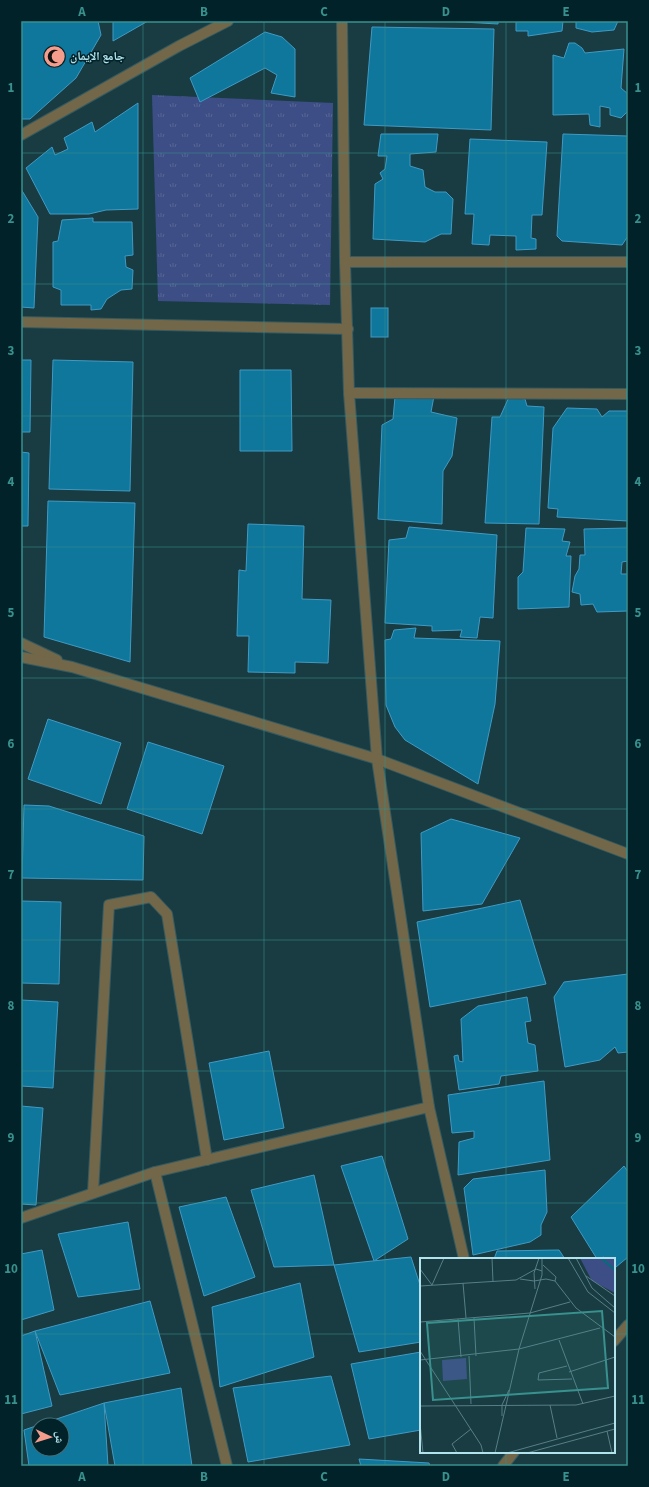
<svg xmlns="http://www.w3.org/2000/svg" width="649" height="1487" font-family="'Source Sans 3','Noto Naskh Arabic',sans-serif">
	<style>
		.grass { fill: url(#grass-tufts) }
		.building { fill: #0f769c; stroke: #419ac2; fill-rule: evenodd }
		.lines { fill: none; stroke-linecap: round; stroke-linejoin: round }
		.minor-casing { stroke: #355a61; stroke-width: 12 }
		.minor { stroke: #726748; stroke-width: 10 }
		.grid { fill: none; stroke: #38918e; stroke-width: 1; stroke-opacity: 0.55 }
		.labels { text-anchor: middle; stroke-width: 3; stroke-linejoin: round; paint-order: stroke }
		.poi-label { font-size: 12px; font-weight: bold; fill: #b2e3ec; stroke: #002228; text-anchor: start }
		.inset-river { fill: none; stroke: #016e7d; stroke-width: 2 }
		.inset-road { fill: none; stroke: #567f86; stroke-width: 1 }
		.view { fill: #38918e; fill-opacity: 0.15; stroke: #38918e; stroke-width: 2 }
		.inset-edge { fill: none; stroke: #b2e3ec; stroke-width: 2 }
		.neatline { fill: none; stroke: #38918e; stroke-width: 1.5 }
		.grid-label { font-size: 13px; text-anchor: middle; font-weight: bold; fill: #38918e }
	</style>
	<defs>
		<pattern id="grass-tufts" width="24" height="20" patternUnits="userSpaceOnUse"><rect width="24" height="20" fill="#3d4d85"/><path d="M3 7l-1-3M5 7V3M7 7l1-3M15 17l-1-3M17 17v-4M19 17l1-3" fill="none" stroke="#576696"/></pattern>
	</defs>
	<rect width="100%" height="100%" fill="#193c42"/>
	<path class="grass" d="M152 95 333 103 330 305 158 301Z"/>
	<g class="building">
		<path d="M21 21H98L101 35 76 78 30 119H21Z"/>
		<path d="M113 21H148L113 41Z"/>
		<path d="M445 21H498V24Z"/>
		<path d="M516 21H563L562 31 528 36V31H516Z"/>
		<path d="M576 21H618L614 30 592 32 576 28Z"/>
		<path d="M372 27 494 29 491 130 364 125Z"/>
		<path d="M265 32 282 37 295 49V97L271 93 277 75 265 68 200 102 190 78Z"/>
		<path d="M569 43H575L582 48 585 53 624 49 621 88 628 94V111L621 118 610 115V108L600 106V127L590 125 589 114 553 115V55L564 58Z"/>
		<path d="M138 103V209L106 210 89 214H50L26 168 52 147 55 155 68 149 64 138 92 122 95 132Z"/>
		<path d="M381 134H438L436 152 410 154V166L423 170 425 187 435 192H446L453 199 451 234H441L425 242 373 239 375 184 383 179 380 173 385 169 387 156H378Z"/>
		<path d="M563 134 628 136V236L622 245 562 241 557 236Z"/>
		<path d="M470 139 547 142 542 215H532L531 238 536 239V249L516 250V236L490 235 489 245 472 244 474 214H465Z"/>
		<path d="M21 189 38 217 34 308 21 307Z"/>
		<path d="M93 218V222H132L133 255 125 256 126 267 133 270 132 289 121 290 107 299 101 309 91 310V305H61V290L53 287V242L58 241 62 220Z"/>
		<rect x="371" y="308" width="17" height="29"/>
		<path d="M21 360H31L30 432H21Z"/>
		<path d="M53 360 133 362 130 491 49 489Z"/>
		<path d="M240 370H291L292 451H240Z"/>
		<path d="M434 396 431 412 457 418 452 456 443 471 442 524 378 519 382 425 393 419 395 397Z"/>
		<path d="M509 397 525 399 527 406 544 407 539 524 485 523 492 417H500Z"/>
		<path d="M567 408 597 409 602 417 609 411H628V521L557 517 558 509 548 508 553 428Z"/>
		<path d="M21 452 29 453 28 526H21Z"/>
		<path d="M48 501 135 503 130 662 44 637Z"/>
		<path d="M248 524 304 526 302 599 331 600 328 663 295 662V673L248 672 249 636H237L239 570 246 571Z"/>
		<path d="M409 527 497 535 493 618 480 617 477 638 460 637 462 630 432 631V626L385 623 389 540 406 538Z"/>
		<path d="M526 528 565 529 562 541 570 542 566 556H571L569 607 518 609V577L523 572Z"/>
		<path d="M628 528V561L622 562 621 574H628V611L597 612 593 604 581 605 580 594 572 592 575 576 579 569 580 555H585L584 529Z"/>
		<path d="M416 628 414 638 500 641 495 704 478 784 405 740 395 727 386 705 385 640 391 639 394 630Z"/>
		<path d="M48 719 121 743 101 804 28 779Z"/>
		<path d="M148 742 224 766 202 834 127 809Z"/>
		<path d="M24 805 49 806 144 836 143 880 22 878Z"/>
		<path d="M451 819 520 838 482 904 423 911 421 833Z"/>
		<path d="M520 900 546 984 430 1007 417 922Z"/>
		<path d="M21 901 61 902 59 984 21 983Z"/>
		<path d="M628 974V1052L618 1053 615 1047 600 1060 565 1067 554 997 564 982Z"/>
		<path d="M527 997 531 1021 525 1022 528 1043 535 1045 538 1071 501 1076 499 1084 459 1090 454 1056 458 1055 459 1061 463 1062 461 1019 478 1006Z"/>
		<path d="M21 1000 58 1002 53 1088 21 1086Z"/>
		<path d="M269 1051 284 1128 224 1140 209 1063Z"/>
		<path d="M544 1081 550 1160 458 1175 459 1142 474 1138V1131L452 1133 448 1095Z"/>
		<path d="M21 1106 43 1108 36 1205 21 1204Z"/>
		<path d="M382 1156 408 1239 374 1261 341 1166Z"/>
		<path d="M624 1166 628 1172V1257L616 1267 614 1265V1259H606L604 1257 597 1259 571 1217Z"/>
		<path d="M545 1170 547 1212 541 1225V1235L530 1242 473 1255 464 1188 473 1179Z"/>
		<path d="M314 1175 334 1265 274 1267 251 1190Z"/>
		<path d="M226 1197 255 1277 204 1296 179 1207Z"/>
		<path d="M128 1222 140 1289 78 1297 58 1234Z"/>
		<path d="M42 1250 54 1310 21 1320V1254Z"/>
		<path d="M559 1250 565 1259H494L497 1251Z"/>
		<path d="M411 1257 421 1288V1342L359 1352 334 1265Z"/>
		<path d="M300 1283 314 1357 220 1387 212 1307Z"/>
		<path d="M150 1301 170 1373 60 1395 35 1331Z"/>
		<path d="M35 1331 52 1406 21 1414V1336Z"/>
		<path d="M421 1352V1430L369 1439 351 1364Z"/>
		<path d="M331 1376 350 1445 248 1462 233 1388Z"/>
		<path d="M181 1388 192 1466H115L104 1403Z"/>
		<path d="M104 1403 108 1466H29L24 1430ZM38 1425H62V1449H38Z"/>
		<path d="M359 1459 429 1463 430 1466H361Z"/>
	</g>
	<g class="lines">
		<defs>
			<g id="minor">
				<path d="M342 21 345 262 349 393 377 759 429 1107 464 1259"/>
				<path d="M21 135 179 46 228 21"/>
				<path d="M345 262H628"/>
				<path d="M21 322 348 329"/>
				<path d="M349 393 628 394"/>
				<path d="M21 643 57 660"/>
				<path d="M21 657 72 667 377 759 628 854"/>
				<path d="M155 1172 227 1466"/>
				<path d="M93 1193 109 905 151 897 167 914 207 1160"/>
				<path d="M21 1218 155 1172 429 1107"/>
				<path d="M614 1341 628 1325"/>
				<path d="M503 1466 514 1452"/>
			</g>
		</defs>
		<use href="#minor" class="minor-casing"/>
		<use href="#minor" class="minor"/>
	</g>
	<path class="grid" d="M143 21V1466M264 21V1466M385 21V1466M506 21V1259M21 153H628M21 284H628M21 416H628M21 547H628M21 678H628M21 809H628M21 940H628M21 1071H628M21 1203H628M21 1334H421M614 1334H628M506 1452V1466"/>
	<defs>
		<symbol id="mosque-disc" viewBox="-11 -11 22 22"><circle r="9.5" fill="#f59d8d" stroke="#002228"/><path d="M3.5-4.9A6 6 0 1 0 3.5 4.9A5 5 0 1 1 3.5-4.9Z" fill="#111"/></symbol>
	</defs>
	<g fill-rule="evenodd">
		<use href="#mosque-disc" x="42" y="44" width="25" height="25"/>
	</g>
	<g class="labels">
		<g class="poi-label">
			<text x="70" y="60">جامع الإيمان</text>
		</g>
	</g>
	<g transform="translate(420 1258)">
		<rect width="195" height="195" fill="#193c42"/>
		<path d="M46 100 47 121 23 123 22 102Z" fill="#3d4d85"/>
		<path d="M160 0H195V35L172 23Z" fill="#3d4d85"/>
		<path class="inset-river" d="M181 0 195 12"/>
		<path class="inset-road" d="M72 0 73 24M148 0 168 34 195 55M156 0 172 30 195 50M123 7 136 19 135 23M0 11 12 27 24 0M166 18 195 38M100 21 114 23 126 21 135 23 156 50 195 79M43 25 46 60M0 28 96 22 116 11 122 13M115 31 114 15 119 0M54 60 56 98M38 61 41 99M0 64 110 55 150 44M139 82 163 146M0 93 61 187 63 195M49 98 51 146M0 102 99 91 180 70M147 108 119 115 118 122 152 121M149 114 195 99M130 147 137 180M0 148 156 147 195 138M82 158V147L89 132M0 165 3 195M187 173 192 195M37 195 32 186 51 171M75 195 99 91 122 17V0M87 195 195 165M107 195 195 171"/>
		<path class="view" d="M182 53 188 130 13 142 7 65Z"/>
		<rect width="195" height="195" class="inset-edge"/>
	</g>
	<rect width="649" height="1487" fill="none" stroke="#002228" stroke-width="44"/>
	<g transform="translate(50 1437) rotate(94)"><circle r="19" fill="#002228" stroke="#476f76"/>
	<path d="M0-3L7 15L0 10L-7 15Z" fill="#f59d8d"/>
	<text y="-6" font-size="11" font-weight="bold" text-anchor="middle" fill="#b2e3ec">ش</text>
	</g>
	<rect x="22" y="22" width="605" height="1443" class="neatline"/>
	<g class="grid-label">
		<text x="82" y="16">A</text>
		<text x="204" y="16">B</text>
		<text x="324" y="16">C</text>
		<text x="446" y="16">D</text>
		<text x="566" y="16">E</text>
		<text x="11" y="92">1</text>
		<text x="638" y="92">1</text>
		<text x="11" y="223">2</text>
		<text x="638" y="223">2</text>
		<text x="11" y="355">3</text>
		<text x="638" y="355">3</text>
		<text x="11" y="486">4</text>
		<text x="638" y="486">4</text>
		<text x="11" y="617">5</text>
		<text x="638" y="617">5</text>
		<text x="11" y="748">6</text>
		<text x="638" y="748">6</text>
		<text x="11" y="879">7</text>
		<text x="638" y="879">7</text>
		<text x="11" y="1010">8</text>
		<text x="638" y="1010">8</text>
		<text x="11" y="1142">9</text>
		<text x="638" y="1142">9</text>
		<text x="11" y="1273">10</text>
		<text x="638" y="1273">10</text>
		<text x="11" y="1404">11</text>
		<text x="638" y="1404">11</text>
		<text x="82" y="1481">A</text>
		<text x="204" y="1481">B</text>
		<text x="324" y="1481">C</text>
		<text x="446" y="1481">D</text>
		<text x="566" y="1481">E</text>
	</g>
</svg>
